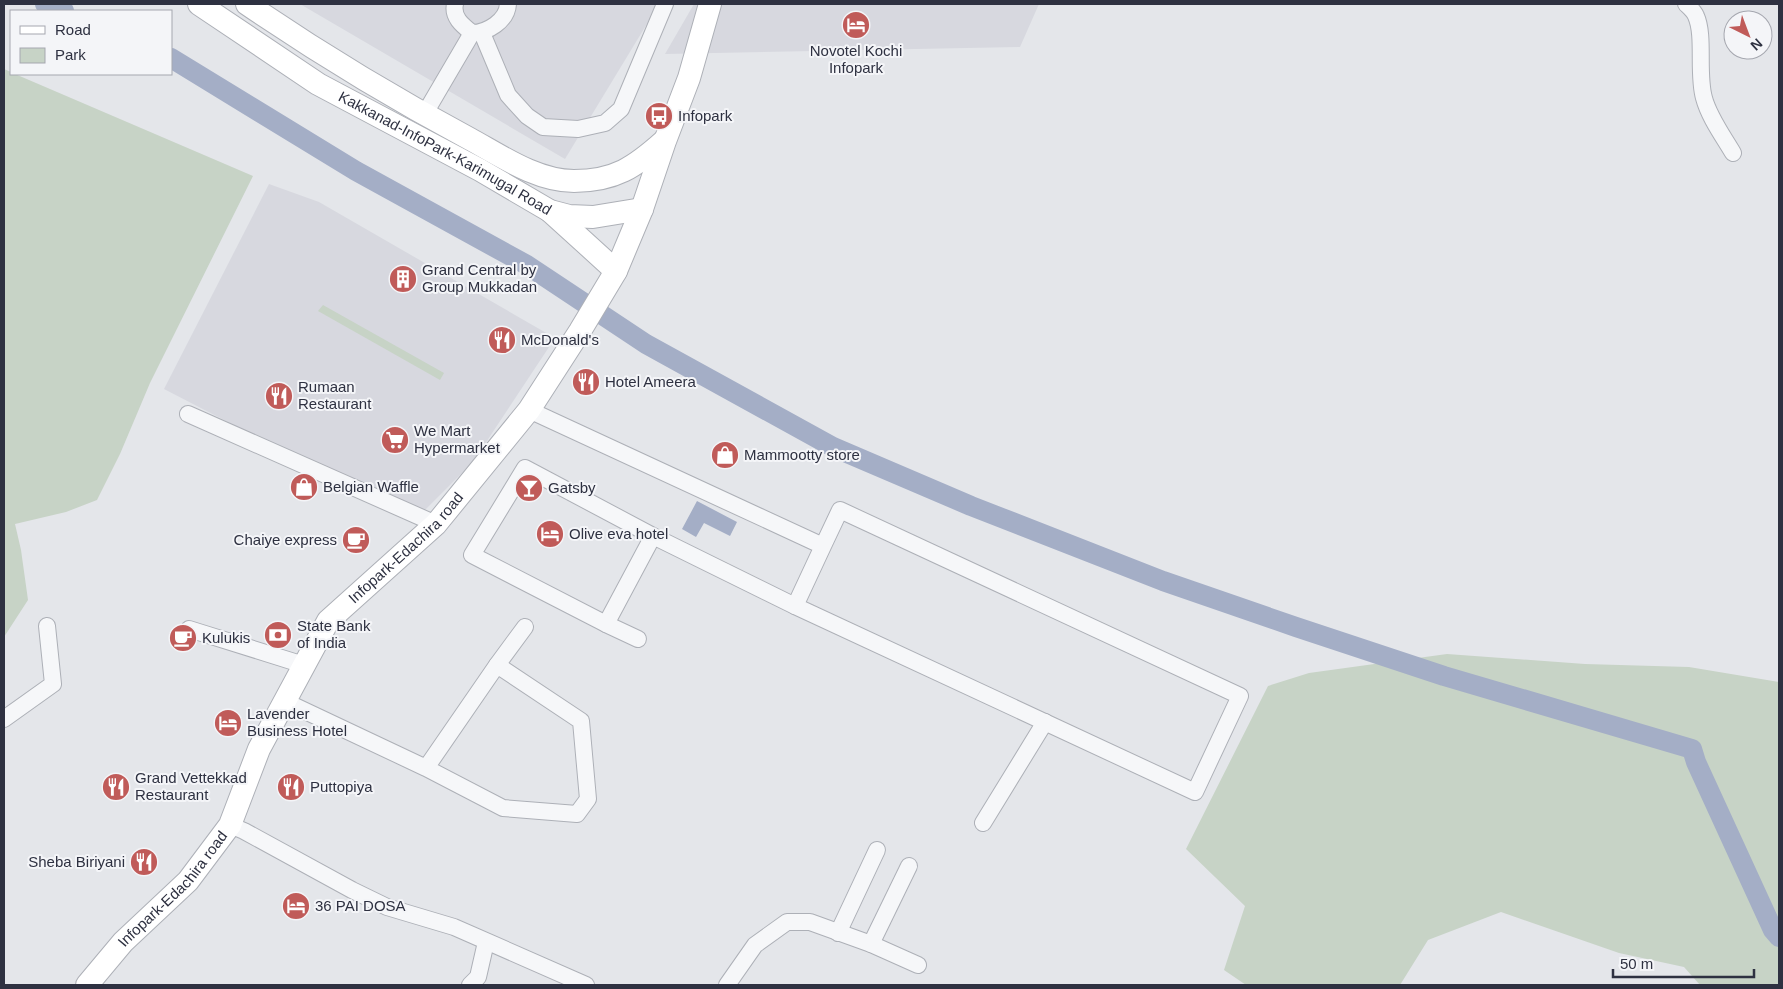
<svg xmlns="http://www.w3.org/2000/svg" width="1783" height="989" font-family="Arial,sans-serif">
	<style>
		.built { fill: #d7d8df }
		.green { fill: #c7d3c6 }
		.water { fill: #a4aec6 }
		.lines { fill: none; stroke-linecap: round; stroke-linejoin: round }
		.canal { stroke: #a4aec6; stroke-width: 20 }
		.street-casing { stroke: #adb0b7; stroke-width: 18 }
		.secondary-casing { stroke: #adb0b7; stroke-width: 24 }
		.street { stroke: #f6f7f9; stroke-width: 16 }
		.secondary { stroke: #fff; stroke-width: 22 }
		.labels { text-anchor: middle; stroke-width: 4; stroke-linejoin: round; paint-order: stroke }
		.poi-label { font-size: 15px; fill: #2e3141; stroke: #f4f5f8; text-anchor: start }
		.street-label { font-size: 15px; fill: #2e3141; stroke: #f4f5f8 }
	</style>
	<rect width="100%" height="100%" fill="#e4e6ea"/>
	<g class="built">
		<path d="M300 4H659L565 159Z"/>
		<path d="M694 4H1039L1020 47 665 54Z"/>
		<path d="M269 184 319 202 555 338 473 462 416 519 164 389Z"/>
	</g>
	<g class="green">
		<path d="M4 69 11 72V74H15L253 176 150 383 120 454 97 500 66 512 15 524 21 550 28 600 4 637Z"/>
		<path d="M323 305 444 373 440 380 318 311Z"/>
		<path d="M1447 654 1585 664 1689 667 1779 682V985H1700L1684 967 1619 953 1501 912 1428 940 1400 985H1246L1224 970 1245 906 1186 849 1268 686 1309 673Z"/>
	</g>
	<path class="water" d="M697 501 737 522 730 536 704 523 696 537 682 529Z"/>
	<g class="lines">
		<g class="canal">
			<path d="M45 4 64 11"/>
			<path d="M171 58 356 171 527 265 646 344 833 447 971 506 1163 581 1296 627 1444 676 1692 749 1696 762 1773 930 1779 937"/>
		</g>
		<defs>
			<g id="street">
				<path d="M455 4C452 17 462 25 472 33 487 33 507 21 508 4"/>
				<path d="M1686 4C1689 7 1694 11 1696 16 1705 36 1697 74 1704 98 1709 117 1723 136 1733 153"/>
				<path d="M482 33 508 95 527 116 543 127 578 129 605 123 621 109 665 4"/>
				<path d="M424 115 472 33"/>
				<path d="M529 410 823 546 795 606 1195 792 1240 696 840 510 823 546"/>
				<path d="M188 414 436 524"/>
				<path d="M653 536 606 624 472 555 525 468 653 536 795 606"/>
				<path d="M606 624 638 639"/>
				<path d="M189 629 304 665"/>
				<path d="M497 665 525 627"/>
				<path d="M284 701 426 768 503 808 577 814 588 799 581 721 497 665 426 768"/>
				<path d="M4 719 53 684 47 626"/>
				<path d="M983 823 1045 722"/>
				<path d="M230 825 244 831 352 890 387 907 454 927 586 985"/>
				<path d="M838 933 877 850"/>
				<path d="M871 944 909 866"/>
				<path d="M470 985 478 977 486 942"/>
				<path d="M727 985 755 945 787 922H810L871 944 918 965"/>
			</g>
			<g id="secondary">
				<path id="s1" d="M199 4 318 84 480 170 550 211 569 216 593 217 642 209"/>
				<path d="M247 4C319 53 393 98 470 139 501 156 537 181 574 181 615 181 635 167 664 141"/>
				<path d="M550 211 616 271"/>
				<path id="s2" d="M87 985 123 942 188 881 230 825 259 749 328 621 436 524 529 410 580 331 616 271 642 209 665 141 689 78 710 4"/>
			</g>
		</defs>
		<use href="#street" class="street-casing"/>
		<use href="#secondary" class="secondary-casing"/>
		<use href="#street" class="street"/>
		<use href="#secondary" class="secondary"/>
	</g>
	<defs>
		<symbol id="hotel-disc" viewBox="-11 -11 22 22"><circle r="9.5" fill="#c05b59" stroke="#f4f5f8"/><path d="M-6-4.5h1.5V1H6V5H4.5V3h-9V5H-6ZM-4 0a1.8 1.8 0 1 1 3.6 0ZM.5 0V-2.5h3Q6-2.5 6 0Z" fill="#fff"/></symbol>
		<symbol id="bus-disc" viewBox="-11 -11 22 22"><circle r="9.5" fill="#c05b59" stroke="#f4f5f8"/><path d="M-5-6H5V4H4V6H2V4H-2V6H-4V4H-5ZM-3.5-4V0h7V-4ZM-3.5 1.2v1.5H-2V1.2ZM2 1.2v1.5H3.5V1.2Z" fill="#fff"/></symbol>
		<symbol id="building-disc" viewBox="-11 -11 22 22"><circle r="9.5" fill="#c05b59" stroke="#f4f5f8"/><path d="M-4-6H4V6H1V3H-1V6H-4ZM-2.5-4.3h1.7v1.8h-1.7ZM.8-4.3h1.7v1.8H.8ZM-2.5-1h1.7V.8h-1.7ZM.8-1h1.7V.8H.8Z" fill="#fff"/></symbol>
		<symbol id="restaurant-disc" viewBox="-11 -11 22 22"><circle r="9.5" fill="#c05b59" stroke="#f4f5f8"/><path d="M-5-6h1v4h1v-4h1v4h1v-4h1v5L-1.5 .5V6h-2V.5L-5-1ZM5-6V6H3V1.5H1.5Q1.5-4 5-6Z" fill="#fff"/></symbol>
		<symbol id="supermarket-disc" viewBox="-11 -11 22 22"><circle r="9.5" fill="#c05b59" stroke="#f4f5f8"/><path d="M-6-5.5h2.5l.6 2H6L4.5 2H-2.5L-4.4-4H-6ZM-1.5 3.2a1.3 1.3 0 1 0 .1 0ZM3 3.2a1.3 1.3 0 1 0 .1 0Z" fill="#fff"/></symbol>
		<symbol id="shop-disc" viewBox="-11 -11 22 22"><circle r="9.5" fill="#c05b59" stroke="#f4f5f8"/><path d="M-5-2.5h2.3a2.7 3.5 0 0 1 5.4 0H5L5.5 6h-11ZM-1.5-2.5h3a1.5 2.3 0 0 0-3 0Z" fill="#fff"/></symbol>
		<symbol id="bar-disc" viewBox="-11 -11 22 22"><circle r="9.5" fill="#c05b59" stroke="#f4f5f8"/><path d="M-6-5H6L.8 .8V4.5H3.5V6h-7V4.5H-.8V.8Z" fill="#fff"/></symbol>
		<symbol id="cafe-disc" viewBox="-11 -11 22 22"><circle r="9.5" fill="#c05b59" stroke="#f4f5f8"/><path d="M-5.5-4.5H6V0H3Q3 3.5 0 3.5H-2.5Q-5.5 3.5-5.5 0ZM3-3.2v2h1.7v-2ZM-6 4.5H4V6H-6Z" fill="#fff"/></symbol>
		<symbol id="bank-disc" viewBox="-11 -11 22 22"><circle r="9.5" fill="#c05b59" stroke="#f4f5f8"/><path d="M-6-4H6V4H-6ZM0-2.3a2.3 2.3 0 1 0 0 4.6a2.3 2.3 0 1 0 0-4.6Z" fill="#fff"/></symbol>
	</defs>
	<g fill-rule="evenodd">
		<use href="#hotel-disc" x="840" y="9" width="32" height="32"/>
		<use href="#bus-disc" x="643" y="100" width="32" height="32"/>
		<use href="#building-disc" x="387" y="263" width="32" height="32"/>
		<use href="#restaurant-disc" x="486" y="324" width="32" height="32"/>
		<use href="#restaurant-disc" x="570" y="366" width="32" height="32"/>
		<use href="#restaurant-disc" x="263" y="380" width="32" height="32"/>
		<use href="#supermarket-disc" x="379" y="424" width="32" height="32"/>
		<use href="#shop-disc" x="709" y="439" width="32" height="32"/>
		<use href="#shop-disc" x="288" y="471" width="32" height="32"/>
		<use href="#bar-disc" x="513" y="472" width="32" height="32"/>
		<use href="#hotel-disc" x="534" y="518" width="32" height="32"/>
		<use href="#cafe-disc" x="340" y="524" width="32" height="32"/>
		<use href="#bank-disc" x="262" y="619" width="32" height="32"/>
		<use href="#cafe-disc" x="167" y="622" width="32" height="32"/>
		<use href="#hotel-disc" x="212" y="707" width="32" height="32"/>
		<use href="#restaurant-disc" x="100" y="771" width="32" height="32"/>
		<use href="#restaurant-disc" x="275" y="771" width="32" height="32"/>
		<use href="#restaurant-disc" x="128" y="846" width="32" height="32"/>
		<use href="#hotel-disc" x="280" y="890" width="32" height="32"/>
	</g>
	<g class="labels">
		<g class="poi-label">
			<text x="856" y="56" text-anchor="middle">Novotel Kochi<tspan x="856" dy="17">Infopark</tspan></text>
			<text x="678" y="121">Infopark</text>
			<text x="422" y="275">Grand Central by<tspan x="422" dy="17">Group Mukkadan</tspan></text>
			<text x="521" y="345">McDonald's</text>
			<text x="605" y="387">Hotel Ameera</text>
			<text x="298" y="392">Rumaan<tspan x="298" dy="17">Restaurant</tspan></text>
			<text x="414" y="436">We Mart<tspan x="414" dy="17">Hypermarket</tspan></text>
			<text x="744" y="460">Mammootty store</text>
			<text x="323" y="492">Belgian Waffle</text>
			<text x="548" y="493">Gatsby</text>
			<text x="569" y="539">Olive eva hotel</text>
			<text x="337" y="545" text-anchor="end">Chaiye express</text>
			<text x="297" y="631">State Bank<tspan x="297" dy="17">of India</tspan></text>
			<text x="202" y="643">Kulukis</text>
			<text x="247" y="719">Lavender<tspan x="247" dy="17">Business Hotel</tspan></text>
			<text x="135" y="783">Grand Vettekkad<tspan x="135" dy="17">Restaurant</tspan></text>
			<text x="310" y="792">Puttopiya</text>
			<text x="125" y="867" text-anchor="end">Sheba Biriyani</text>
			<text x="315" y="911">36 PAI DOSA</text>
		</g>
		<g class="street-label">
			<text dy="5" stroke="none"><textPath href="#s1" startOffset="288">Kakkanad-InfoPark-Karimugal Road</textPath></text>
			<text dy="5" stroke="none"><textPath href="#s2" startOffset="549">Infopark-Edachira road</textPath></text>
			<text dy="5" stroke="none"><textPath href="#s2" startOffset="129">Infopark-Edachira road</textPath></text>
		</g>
	</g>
	<rect width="1783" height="989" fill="none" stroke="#2e3141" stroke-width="10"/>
	<rect x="10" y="10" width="162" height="65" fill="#f4f5f8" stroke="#a5a7af"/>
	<rect x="20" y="26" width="25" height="8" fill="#ffffff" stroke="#a5a7af"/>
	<text x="55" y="35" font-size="15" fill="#2e3141">Road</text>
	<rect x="20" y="48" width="25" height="15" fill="#c7d3c6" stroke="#a5a7af"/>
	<text x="55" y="60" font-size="15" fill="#2e3141">Park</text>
	<g transform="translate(1748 35) rotate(138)"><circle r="24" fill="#f4f5f8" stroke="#a5a7af"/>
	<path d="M0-4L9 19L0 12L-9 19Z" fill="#c05b59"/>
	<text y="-8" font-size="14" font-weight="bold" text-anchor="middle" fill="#2e3141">N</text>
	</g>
	<path d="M1613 969v8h141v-8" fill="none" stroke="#2e3141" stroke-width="2.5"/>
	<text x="1620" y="969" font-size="15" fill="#2e3141" stroke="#f4f5f8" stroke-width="4" paint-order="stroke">50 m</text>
</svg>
